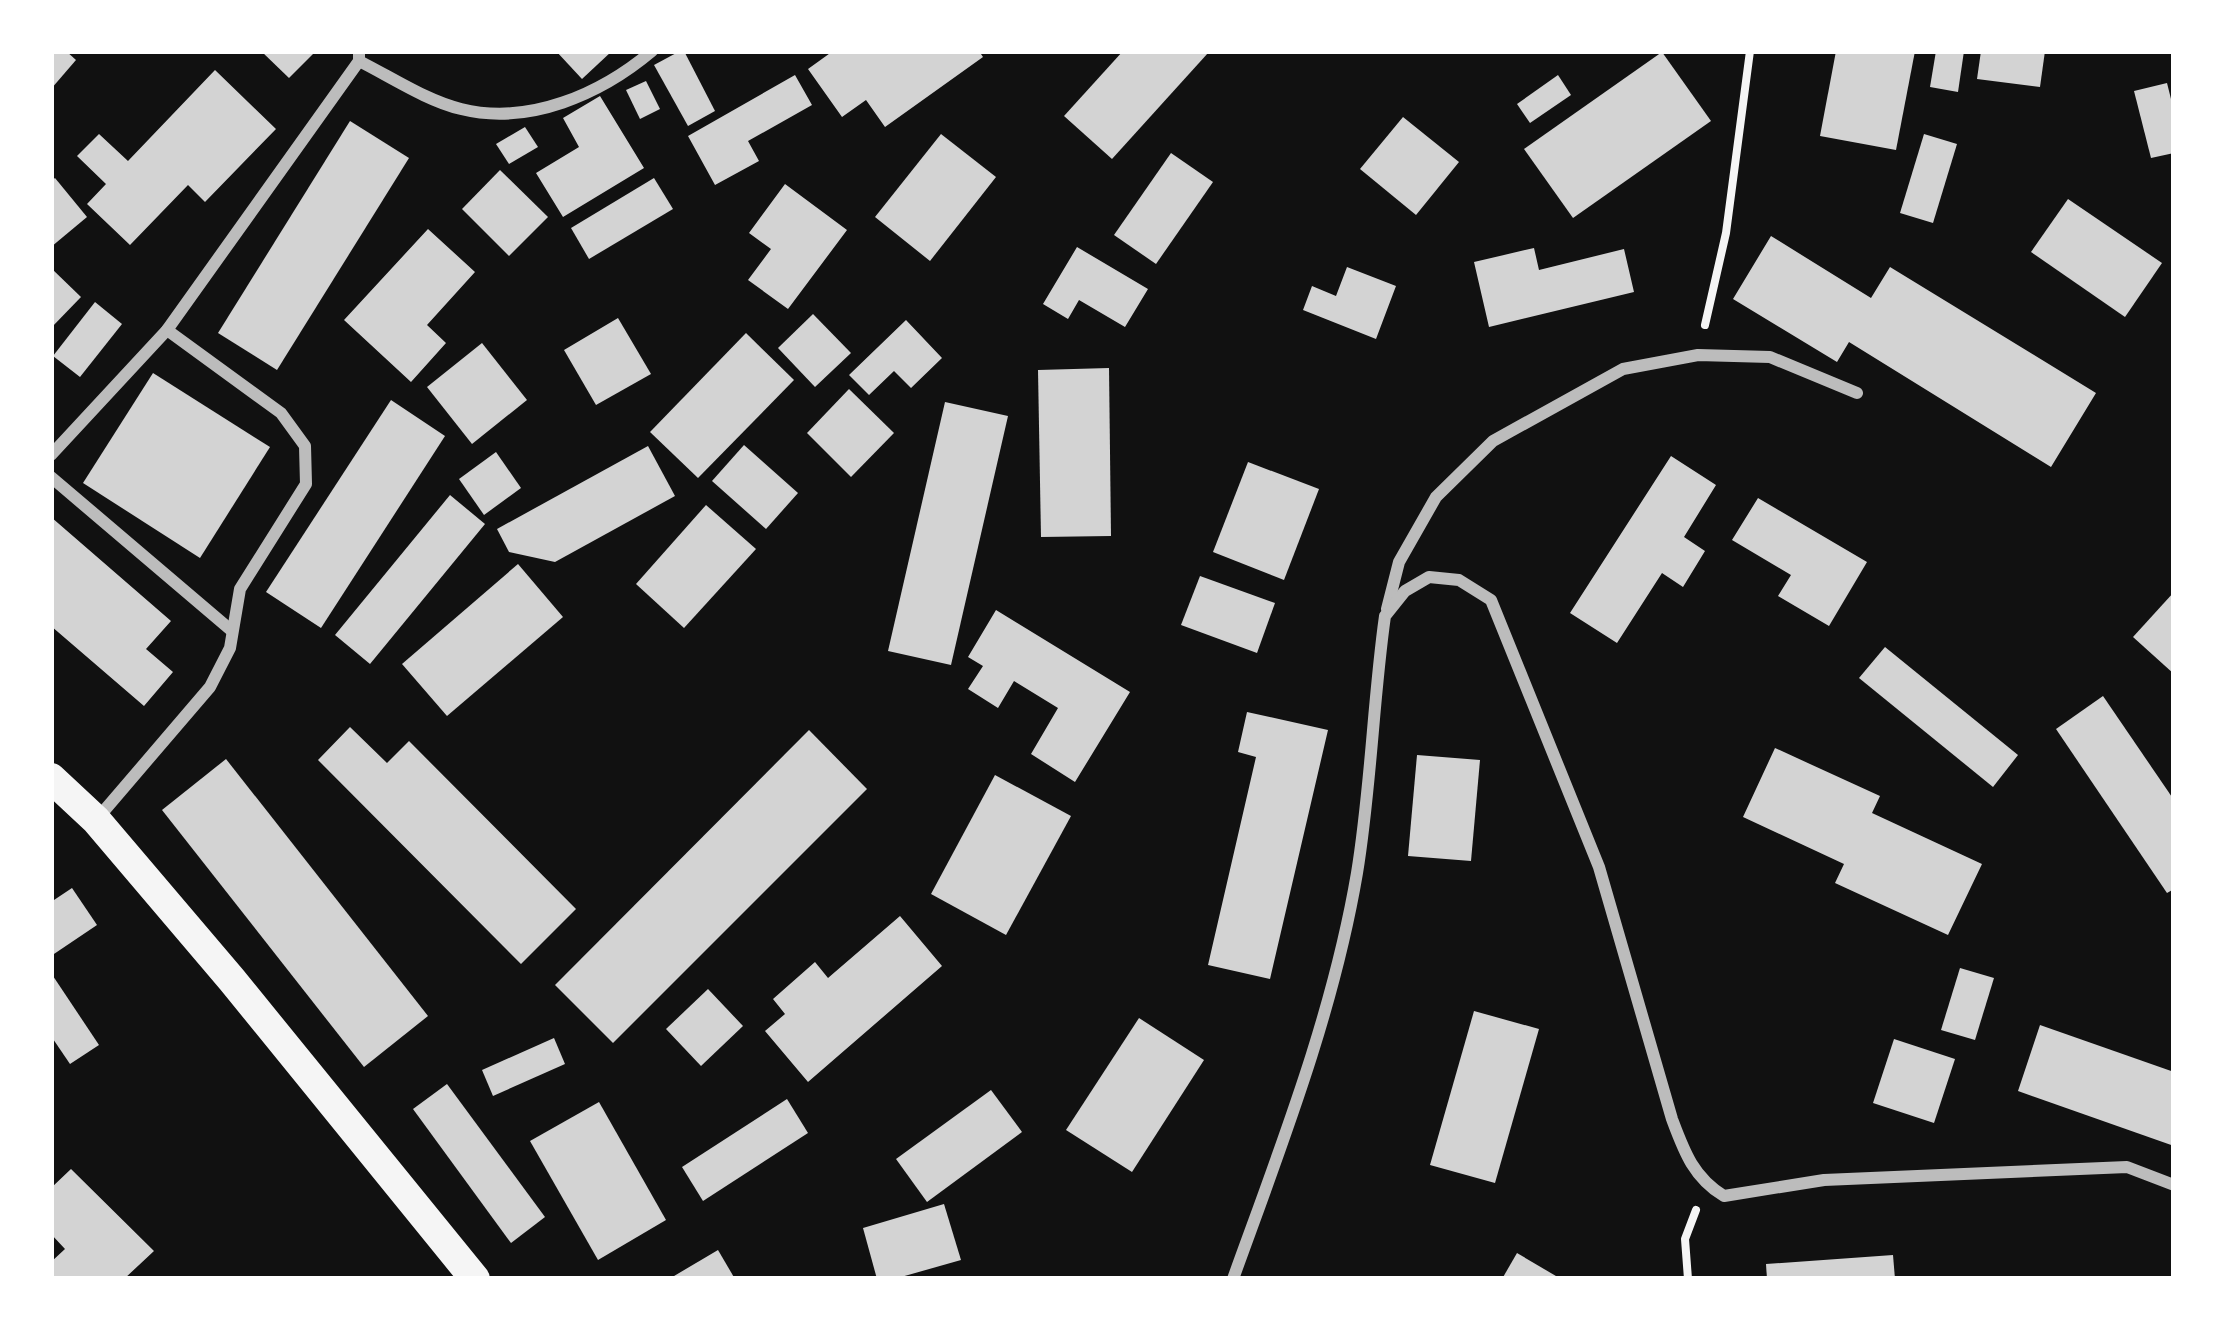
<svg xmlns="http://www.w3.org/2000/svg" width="2225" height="1330" font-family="'Space Grotesk',sans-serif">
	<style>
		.building { fill: #d3d3d3 }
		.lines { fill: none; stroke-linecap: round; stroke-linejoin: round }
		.path { stroke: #f5f5f5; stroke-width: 8 }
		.minor { stroke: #bcbcbc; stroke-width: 12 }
		.primary { stroke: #f5f5f5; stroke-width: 30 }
	</style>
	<rect width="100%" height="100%" fill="#111"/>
	<g class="building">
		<path d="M51 51H66L76 60 51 89Z"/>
		<path d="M261 51H316L289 78Z"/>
		<path d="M556 51H612L582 79Z"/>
		<path d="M680 51H684L715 111 688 126 654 65Z"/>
		<path d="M833 51H979L983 57 885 127 866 100 842 117 808 69Z"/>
		<path d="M1123 51 1208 53 1112 159 1064 116Z"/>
		<path d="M1836 51H1915L1896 150 1820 136Z"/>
		<path d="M1936 51H1964L1958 92 1930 87Z"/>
		<path d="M1981 51H2045L2040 87 1977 79Z"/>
		<path d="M1662 52 1711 121 1573 218 1524 149Z"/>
		<path d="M215 70 276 129 205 202 188 185 130 245 87 204 106 184 77 156 99 134 128 161Z"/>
		<path d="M795 75 812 105 748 141 759 161 715 185 688 136Z"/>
		<path d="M1558 75 1571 95 1530 123 1517 104Z"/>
		<path d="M646 81 660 109 640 119 626 90Z"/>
		<path d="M2167 83 2174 111V153L2151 158 2134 91Z"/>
		<path d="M600 96 644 168 563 217 536 173 579 147 563 118Z"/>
		<path d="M1403 117 1459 162 1416 215 1360 169Z"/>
		<path d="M350 121 409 158 277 370 218 333Z"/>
		<path d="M525 127 538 147 509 164 496 144Z"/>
		<path d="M941 134 996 177 930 261 875 217Z"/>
		<path d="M1924 134 1957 144 1933 223 1900 213Z"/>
		<path d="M1171 153 1213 182 1156 264 1114 235Z"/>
		<path d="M500 170 548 217 509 256 462 209Z"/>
		<path d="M55 178 87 217 51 247V181Z"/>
		<path d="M654 178 673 209 589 259 571 228Z"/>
		<path d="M785 184 847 230 788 309 748 280 771 249 749 233Z"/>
		<path d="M2068 199 2162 263 2125 317 2031 252Z"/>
		<path d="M428 229 475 272 427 325 446 343 411 382 344 320Z"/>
		<path d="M1771 236 1871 298 1890 267 2096 393 2051 467 1849 342 1837 362 1733 299Z"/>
		<path d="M1077 247 1148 289 1125 327 1079 300 1068 319 1043 304Z"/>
		<path d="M1534 248 1539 270 1624 249 1634 292 1489 327 1474 262Z"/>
		<path d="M1347 267 1396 286 1376 339 1303 310 1312 286 1336 296Z"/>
		<path d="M51 268 81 297 51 328Z"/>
		<path d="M95 302 122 324 80 377 53 356Z"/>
		<path d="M813 314 851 353 815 387 778 348Z"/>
		<path d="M618 318 651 374 596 405 564 350Z"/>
		<path d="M906 320 942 358 911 388 894 371 869 395 849 375Z"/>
		<path d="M746 333 794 380 698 478 650 432Z"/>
		<path d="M482 343 527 400 472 444 427 387Z"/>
		<path d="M1109 368 1111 536 1041 537 1038 370Z"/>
		<path d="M153 373 270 447 200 558 83 483Z"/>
		<path d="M849 389 894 433 851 477 807 433Z"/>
		<path d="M391 400 445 436 321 628 266 592Z"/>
		<path d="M945 402 1008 416 951 665 888 651Z"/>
		<path d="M744 445 798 493 766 529 712 481Z"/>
		<path d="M648 446 675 496 555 562 509 552 497 529Z"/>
		<path d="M496 452 521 488 484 515 459 479Z"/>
		<path d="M1671 456 1716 485 1684 537 1705 551 1683 587 1662 573 1617 643 1570 613Z"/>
		<path d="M1248 462 1319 489 1284 580 1213 552Z"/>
		<path d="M450 495 485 524 370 664 335 635Z"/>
		<path d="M1758 498 1867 562 1829 626 1778 596 1791 575 1732 540Z"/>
		<path d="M706 505 756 549 684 628 636 584Z"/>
		<path d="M51 517 171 621 146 649 173 672 144 706 51 626Z"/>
		<path d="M518 564 563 617 447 716 402 664Z"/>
		<path d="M1200 576 1275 603 1257 653 1181 625Z"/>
		<path d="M2174 592V674L2133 637Z"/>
		<path d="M996 610 1130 692 1075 782 1031 754 1058 708 1014 681 998 708 968 689 983 666 968 657Z"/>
		<path d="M1885 647 2018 755 1993 787 1859 678Z"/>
		<path d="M2103 696 2174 800V889L2167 893 2056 729Z"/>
		<path d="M1247 712 1328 730 1270 979 1208 965 1256 757 1238 752Z"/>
		<path d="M350 727 387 763 409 741 576 909 521 964 318 760Z"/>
		<path d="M809 730 867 789 613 1043 555 985Z"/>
		<path d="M1775 748 1880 796 1872 813 1982 864 1948 935 1835 883 1844 864 1743 817Z"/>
		<path d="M1417 755 1480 760 1471 861 1408 856Z"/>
		<path d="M226 759 428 1016 364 1067 162 810Z"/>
		<path d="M995 775 1071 816 1006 935 931 894Z"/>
		<path d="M72 888 97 925 51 956V902Z"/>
		<path d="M900 916 942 966 808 1082 765 1031 785 1014 773 999 815 962 828 978Z"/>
		<path d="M1960 968 1994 978 1975 1040 1941 1030Z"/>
		<path d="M51 973 99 1045 70 1064 51 1036Z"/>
		<path d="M708 989 743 1026 701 1066 666 1029Z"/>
		<path d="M1474 1011 1539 1029 1495 1183 1430 1165Z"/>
		<path d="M1139 1018 1204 1060 1132 1172 1066 1130Z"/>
		<path d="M2040 1025 2174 1072V1146L2018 1091Z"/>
		<path d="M554 1038 565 1064 493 1096 482 1070Z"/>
		<path d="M1894 1039 1955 1059 1934 1123 1873 1103Z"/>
		<path d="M447 1084 545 1217 511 1243 413 1109Z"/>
		<path d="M991 1090 1022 1132 927 1202 896 1159Z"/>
		<path d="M787 1099 808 1133 703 1201 682 1167Z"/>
		<path d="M599 1102 666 1220 598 1260 530 1141Z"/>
		<path d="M71 1169 154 1251 124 1279H56L51 1274V1262L65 1249 51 1234V1188Z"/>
		<path d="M944 1204 961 1260 894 1279H877L863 1228Z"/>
		<path d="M718 1250 735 1279H669Z"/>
		<path d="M1517 1253 1561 1279H1502Z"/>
		<path d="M1893 1255 1895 1279H1767L1766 1264Z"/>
	</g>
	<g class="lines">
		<g class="path">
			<path d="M1705 325 1726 233 1750 51"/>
			<path d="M1688 1279 1685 1239 1696 1210"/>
		</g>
		<g class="minor">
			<path d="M359 61C391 77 427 101 461 109 529 126 601 94 652 51"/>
			<path d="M51 455 167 330 359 61V51"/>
			<path d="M51 477 232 631"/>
			<path d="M1387 609 1399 562 1436 497 1493 441 1623 369 1698 355 1770 357 1857 393"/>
			<path d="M97 819 210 687 230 648 240 589 306 484 305 446 281 413 167 330"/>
			<path d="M1233 1279C1281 1146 1333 1014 1357 873 1371 788 1373 701 1385 616L1405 591 1429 577 1459 580 1491 600 1599 867 1672 1119C1684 1151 1693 1177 1724 1196L1824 1180 2127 1167 2174 1185"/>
		</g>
		<path class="primary" d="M51 778 96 820 232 980 475 1279"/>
	</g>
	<rect width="2225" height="1330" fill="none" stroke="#ffffff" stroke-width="108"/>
</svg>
